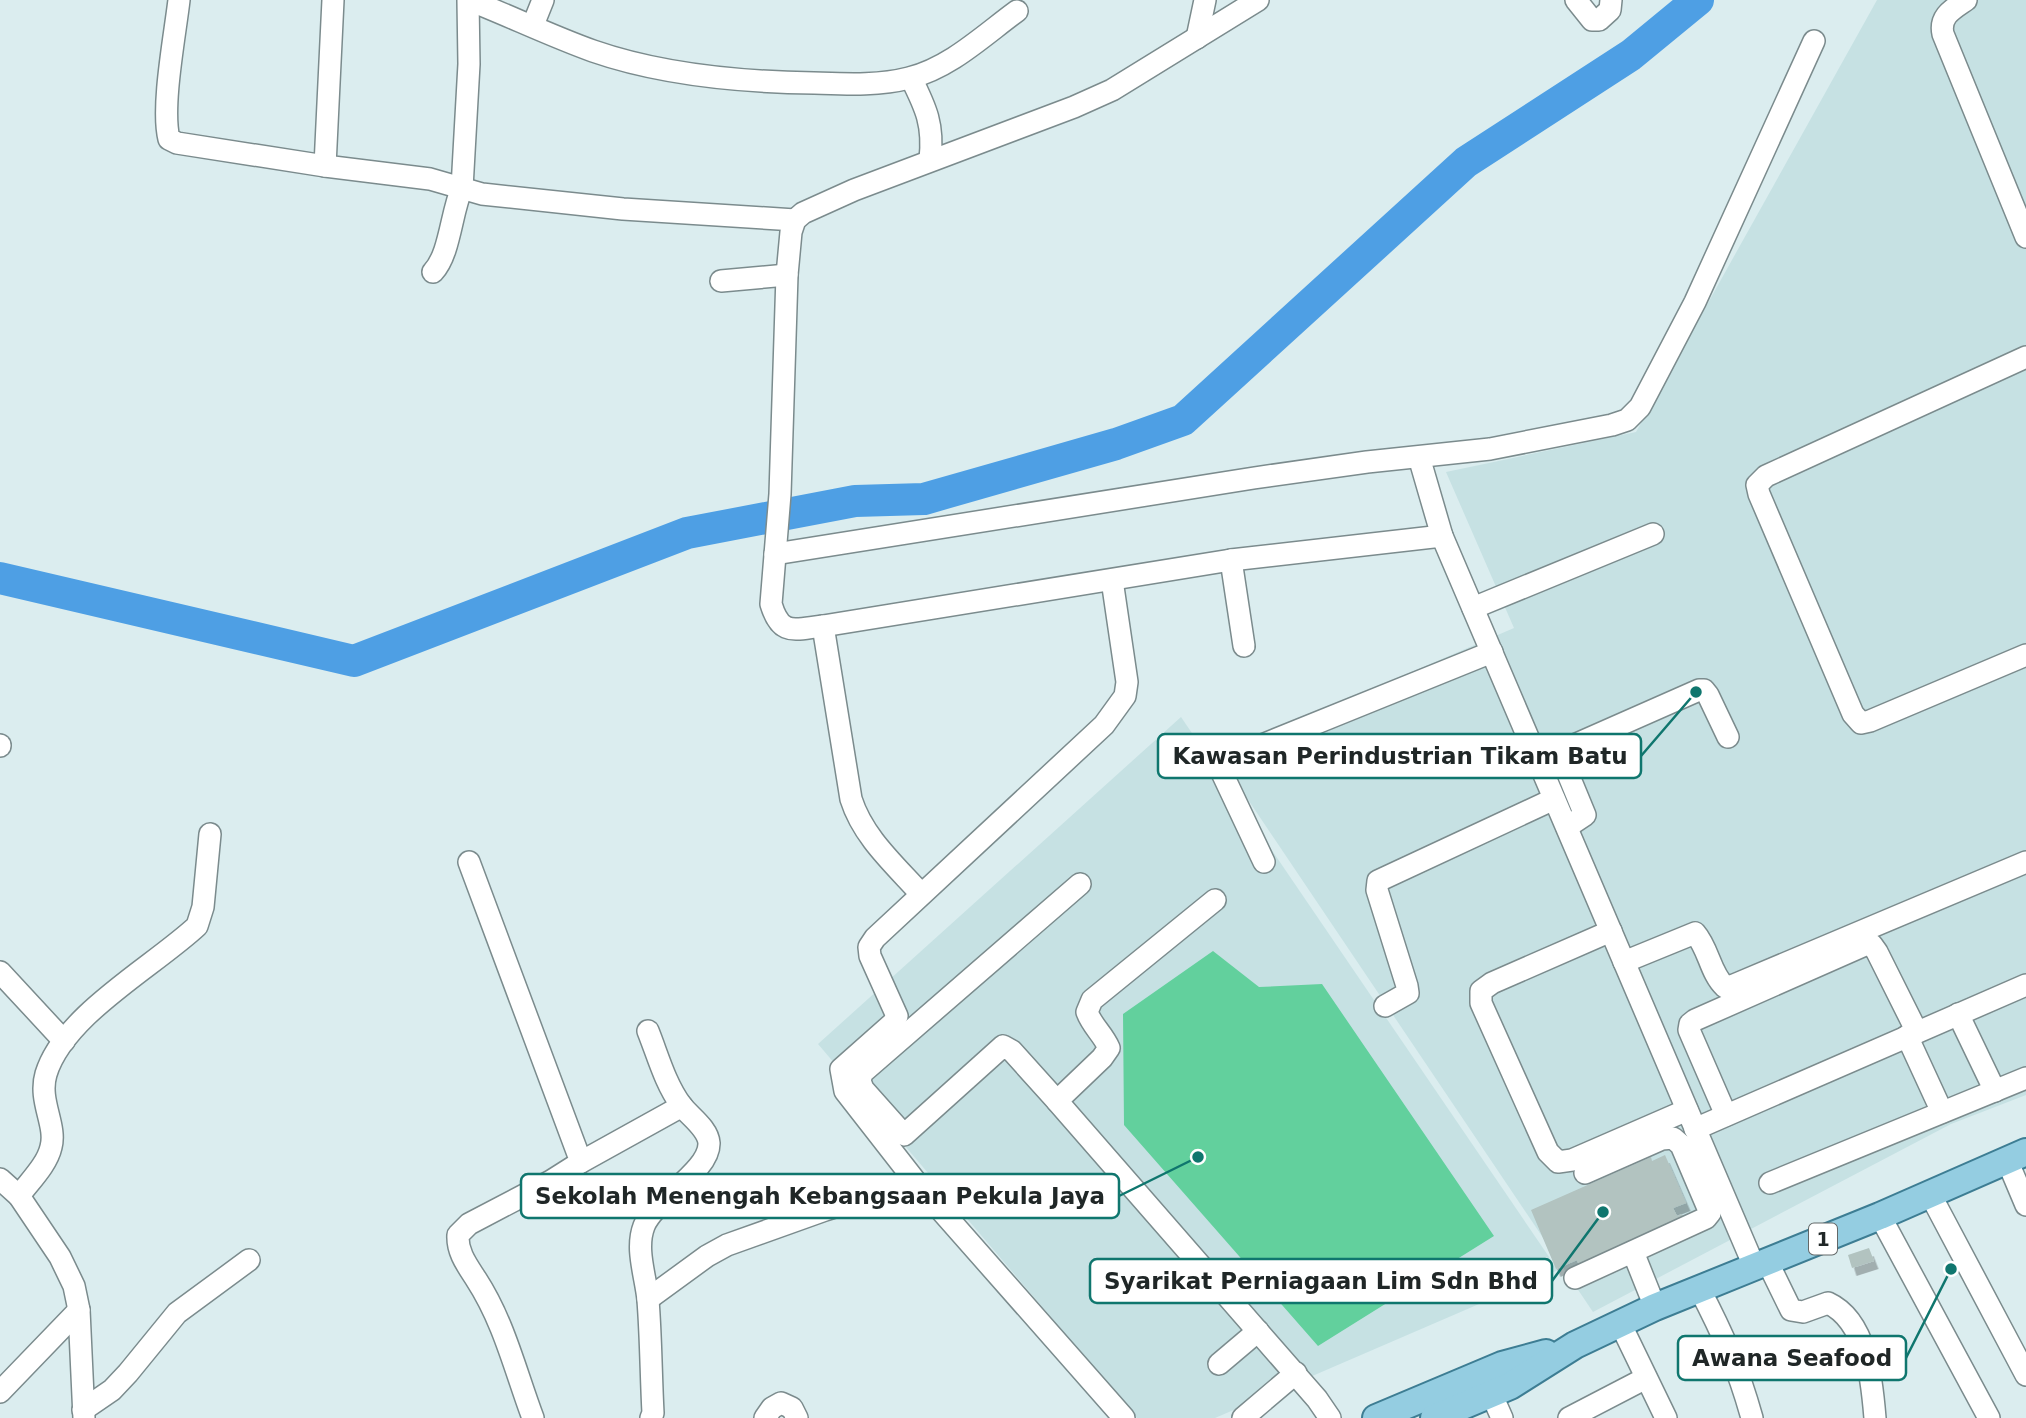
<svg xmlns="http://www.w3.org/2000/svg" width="2026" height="1418" font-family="'DejaVu Sans',sans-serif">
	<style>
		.built { fill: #c6e1e3 }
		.green { fill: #62d09d }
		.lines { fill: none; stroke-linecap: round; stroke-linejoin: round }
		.river { stroke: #4e9fe4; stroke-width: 32 }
		.building { fill: #b2c3c0; filter: url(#shadow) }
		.minor-casing { stroke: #7b8b8d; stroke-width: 24 }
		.major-casing { stroke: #3d7d93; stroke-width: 30 }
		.minor { stroke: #fff; stroke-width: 21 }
		.major { stroke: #94cde1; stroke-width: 26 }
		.labels { text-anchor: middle; stroke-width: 5; stroke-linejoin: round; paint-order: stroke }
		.shield { fill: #fff; stroke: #636868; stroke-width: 2 }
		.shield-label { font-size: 19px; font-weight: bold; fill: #202727 }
		.leader { fill: none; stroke: #0f766e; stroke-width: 2.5 }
		.callout-dot { fill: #0f766e; stroke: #fff; stroke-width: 2.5 }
		.callout { fill: #fff; stroke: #0f766e; stroke-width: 2.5 }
		.callout-label { font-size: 23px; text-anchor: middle; font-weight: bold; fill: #202727 }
	</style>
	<defs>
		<filter id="shadow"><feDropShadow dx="4.5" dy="8" stdDeviation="0" flood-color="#0004"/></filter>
	</defs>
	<rect width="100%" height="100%" fill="#dbedef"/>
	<g class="built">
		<path d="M1877 0H2026V1095L1951 1124 1593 1312 1218 755 1514 628 1446 472 1636 432Z"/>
		<path d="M1181 717 1558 1270 1215 1418H1137L818 1044Z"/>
	</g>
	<path class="green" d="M1213 951 1259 987 1322 984 1494 1236 1318 1346 1124 1125 1123 1014Z"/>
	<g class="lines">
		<path class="river" d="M0 578 354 661 687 533 855 501 924 499 1116 444 1183 420 1466 162 1631 55 1698 0"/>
	</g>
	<g class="building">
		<path d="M1665 1155 1686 1203 1673 1208 1677 1216 1682 1214 1687 1225 1581 1271 1577 1260 1556 1269 1531 1210 1651 1157 1652 1161Z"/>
		<path d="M1869 1248 1874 1261 1852 1268 1848 1255Z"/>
	</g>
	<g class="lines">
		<defs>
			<g id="minor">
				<path d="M179 0C175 35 161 107 169 139L177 143 325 166"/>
				<path d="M333 0 325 166 430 179 482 194 623 209 795 220"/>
				<path d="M469 0C510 16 551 36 593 51 662 75 741 82 814 83 845 84 878 86 909 78 950 68 984 35 1017 11"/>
				<path d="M1258 0 1112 90 1074 107 854 190 803 213 795 220 791 232 787 275 780 494 771 604C781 637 794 629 823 626L1231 560 1442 536"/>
				<path d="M1576 0 1592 20H1599L1610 10 1611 0"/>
				<path d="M1966 0C1953 9 1939 16 1943 34L2026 237"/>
				<path d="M533 25 543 0"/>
				<path d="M1197 38 1205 0"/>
				<path d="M911 78C926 108 934 125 930 160"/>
				<path d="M433 272C450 254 451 213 462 188L469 64 468 0"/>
				<path d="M721 281 787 275"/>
				<path d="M2026 357 1766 476 1757 485 1759 494 1853 714 1861 723 1870 721 2026 655"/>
				<path d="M1419 457 1442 536 1754 1266"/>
				<path d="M775 554 1254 478 1367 462 1490 449 1612 425 1627 420 1640 407 1695 302 1814 41"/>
				<path d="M1231 560 1244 646"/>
				<path d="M1112 580 1127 682 1125 696 1104 725 875 938 869 947 870 956 897 1016 893 1023 841 1069 845 1091 916 1182 1124 1418"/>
				<path d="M1473 608 1653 534"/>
				<path d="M823 626 851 799C863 837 894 864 921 894"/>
				<path d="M0 746V745"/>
				<path d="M1559 752 1585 815 1567 827"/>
				<path d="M1538 761 1699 690H1704L1708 695 1728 737"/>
				<path d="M469 862 581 1162 551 1181 469 1224 458 1235C457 1252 467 1265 476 1279 504 1322 515 1370 533 1418"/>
				<path d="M1264 862 1223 775 1221 766 1230 758 1492 652"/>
				<path d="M1215 900 1092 1000 1087 1012C1092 1026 1103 1034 1109 1048L1102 1058 1057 1101 1317 1399 1330 1418"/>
				<path d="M1611 931 1492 983 1481 991V1003L1548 1152 1558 1162 1572 1160 1687 1110"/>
				<path d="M1624 962 1695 933C1709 949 1710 973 1725 987L1734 985 2026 862"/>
				<path d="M0 972 64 1041"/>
				<path d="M1385 1006 1408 993 1407 986 1377 890 1378 881 1554 799"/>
				<path d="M1958 1014 1995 1091"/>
				<path d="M648 1031C658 1056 665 1083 681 1105 689 1116 708 1128 709 1143 710 1171 654 1200 644 1226 635 1249 646 1277 648 1300 651 1338 651 1376 653 1413L651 1418"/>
				<path d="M1907 1036 1942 1112"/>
				<path d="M1057 1101 1012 1051 1003 1046 904 1135 863 1089 860 1081 862 1073 1080 884"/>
				<path d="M1726 1115 1689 1030 1690 1024 1695 1020 1865 945H1872L1877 952 1917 1032"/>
				<path d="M1695 1129 2026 985"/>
				<path d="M2007 1160 2026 1205"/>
				<path d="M581 1162 682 1106"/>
				<path d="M0 1179 19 1196 60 1257 74 1286 79 1310 84 1418"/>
				<path d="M1770 1183 2026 1078"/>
				<path d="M1930 1194 2026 1375"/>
				<path d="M19 1196C29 1182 47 1165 51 1147 57 1125 38 1101 46 1074 64 1015 153 967 197 926L203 907 210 834"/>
				<path d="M1880 1216 1989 1418"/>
				<path d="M1633 1252 1655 1307"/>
				<path d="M1767 1261 1791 1310 1803 1312 1828 1303C1867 1321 1872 1381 1875 1418"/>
				<path d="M1575 1278 1706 1218 1710 1213 1681 1145 1673 1138 1662 1139 1585 1173"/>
				<path d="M1699 1288C1723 1334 1738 1368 1752 1418"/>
				<path d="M648 1299 707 1256 727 1245 825 1210 916 1182"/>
				<path d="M1620 1323 1666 1418"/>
				<path d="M1219 1364 1258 1331"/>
				<path d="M0 1392 79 1310"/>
				<path d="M1491 1393 1502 1418"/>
				<path d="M83 1410 112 1390 128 1373 177 1313 249 1260"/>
				<path d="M765 1418 772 1408 781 1403 792 1408 797 1418"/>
				<path d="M1243 1418 1296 1373"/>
				<path d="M1569 1418 1646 1378"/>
			</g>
			<g id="major">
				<path d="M1376 1418 1502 1365 1546 1353"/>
				<path d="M1434 1418 1510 1386 1575 1345 1655 1307 1880 1216 2026 1152"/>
			</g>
		</defs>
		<use href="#minor" class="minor-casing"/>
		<use href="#major" class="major-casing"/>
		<use href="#minor" class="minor"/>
		<use href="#major" class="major"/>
	</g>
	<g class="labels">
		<rect class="shield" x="1809" y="1223.5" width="28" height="31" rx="5"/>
		<g class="shield-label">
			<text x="1823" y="1246">1</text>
		</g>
	</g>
	<path class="leader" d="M1696 692L1641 756M1198 1157L1119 1196M1603 1212L1552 1281M1951 1269L1906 1358"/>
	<g class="callout-dot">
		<circle cx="1696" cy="692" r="7"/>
		<circle cx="1198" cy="1157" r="7"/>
		<circle cx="1603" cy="1212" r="7"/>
		<circle cx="1951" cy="1269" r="7"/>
	</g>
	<g class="callout">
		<rect x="1158" y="734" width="483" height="44" rx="7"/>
		<rect x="521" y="1174" width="598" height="44" rx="7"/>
		<rect x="1090" y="1259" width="462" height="44" rx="7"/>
		<rect x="1678" y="1336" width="228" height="44" rx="7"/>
	</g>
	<g class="callout-label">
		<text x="1400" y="764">Kawasan Perindustrian Tikam Batu</text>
		<text x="820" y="1204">Sekolah Menengah Kebangsaan Pekula Jaya</text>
		<text x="1321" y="1289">Syarikat Perniagaan Lim Sdn Bhd</text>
		<text x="1792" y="1366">Awana Seafood</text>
	</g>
</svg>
